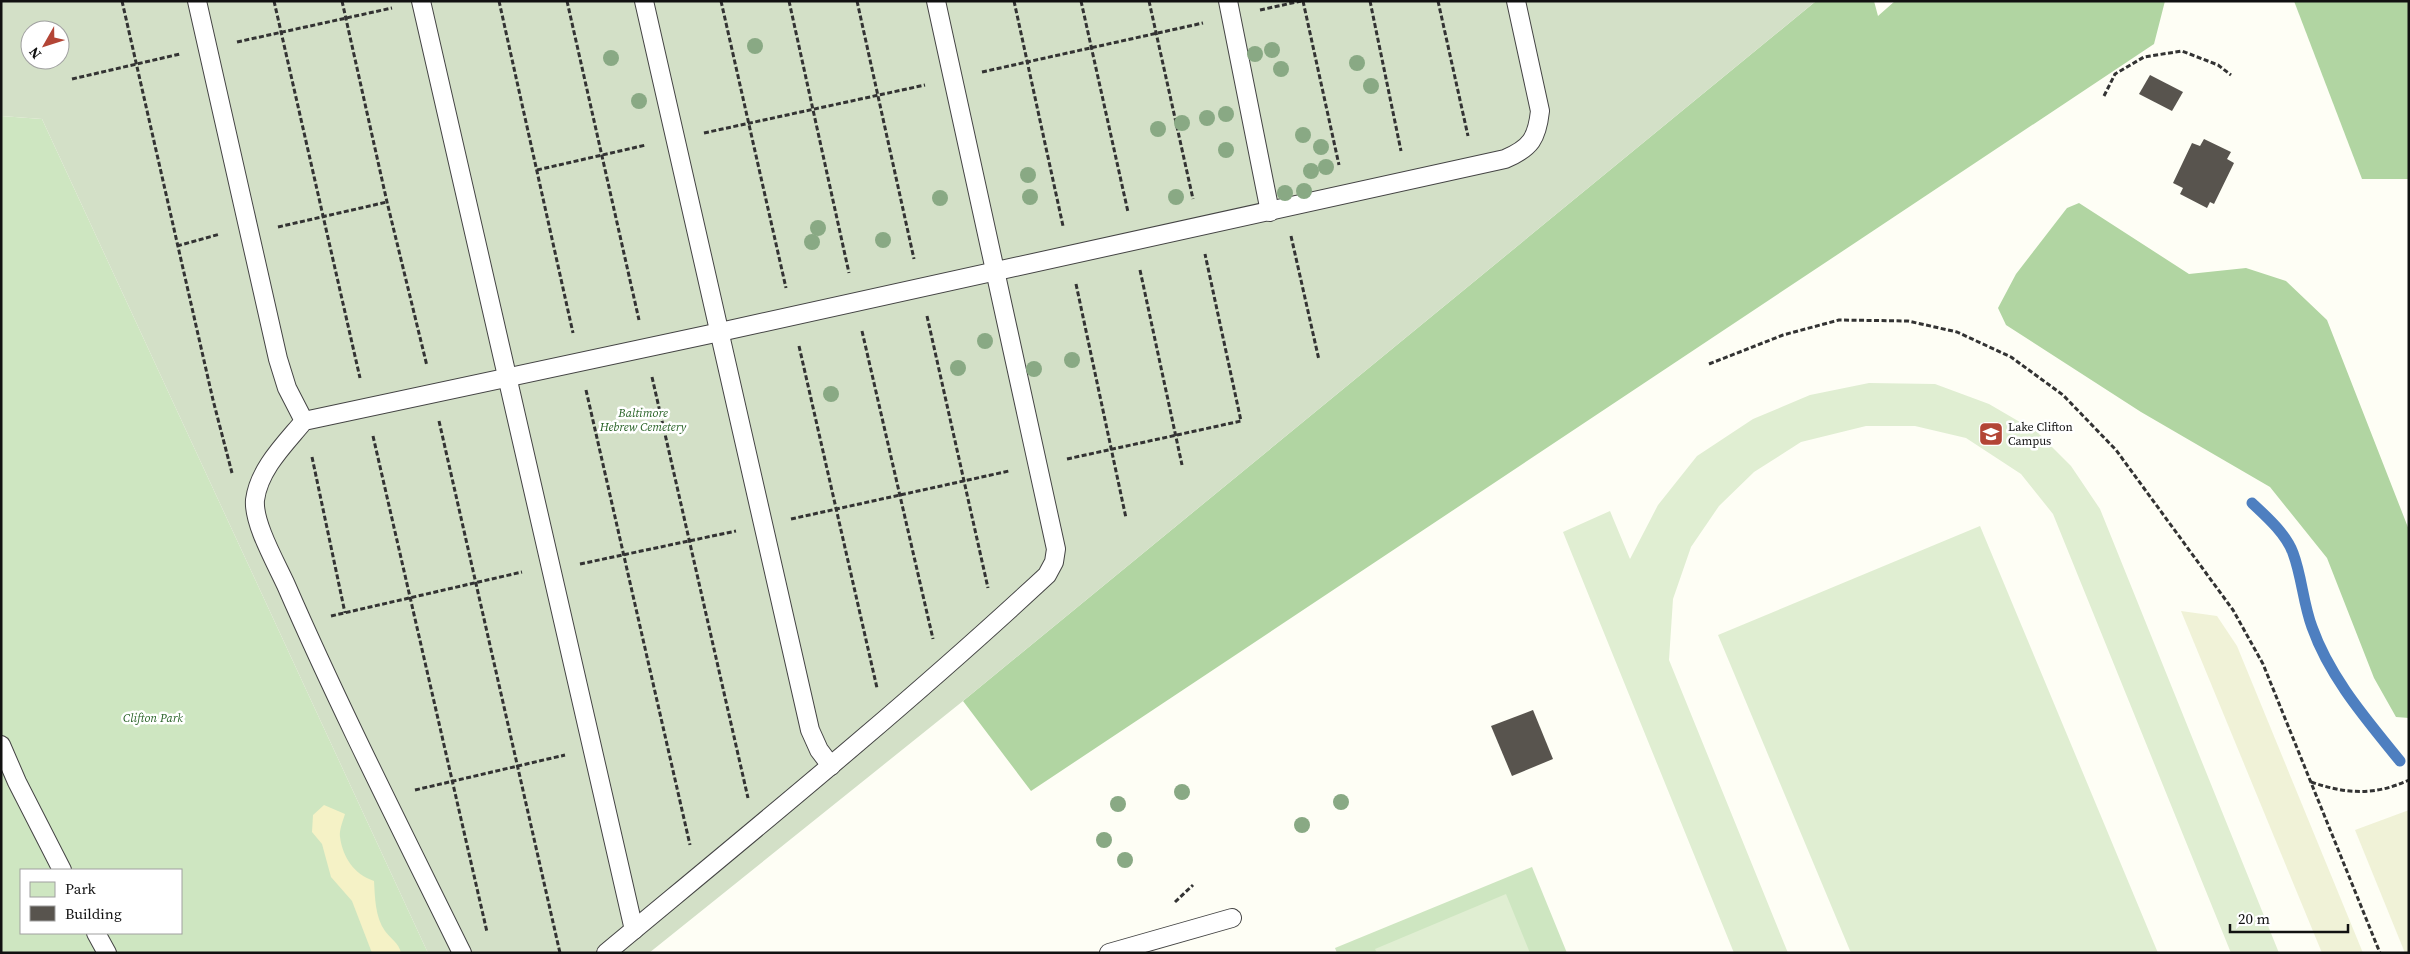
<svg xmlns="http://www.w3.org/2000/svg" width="2410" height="954" font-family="'Source Serif 4',serif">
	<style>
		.farmland { fill: #f0f2d7 }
		.green { fill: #cee6c1; fill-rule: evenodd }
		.forest { fill: #b1d5a2 }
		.sand { fill: #f5f2c6 }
		.cemetery { fill: #d3e0c7; fill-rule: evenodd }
		.pitch { fill: #e0eed2 }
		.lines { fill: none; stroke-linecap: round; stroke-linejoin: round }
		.stream { stroke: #4e7fc0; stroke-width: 11 }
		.building { fill: #58544e }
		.lane-casing { stroke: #444; stroke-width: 20 }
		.path { stroke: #333; stroke-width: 3; stroke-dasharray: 5 2.5; stroke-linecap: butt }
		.lane { stroke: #fff; stroke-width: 18 }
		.tree { fill: #89a984 }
		.labels { text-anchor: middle; stroke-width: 5; stroke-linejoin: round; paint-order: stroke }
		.park-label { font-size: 12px; font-style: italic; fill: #296327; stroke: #fff }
		.poi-label { font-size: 12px; fill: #111; stroke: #fff; text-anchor: start }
	</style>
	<rect width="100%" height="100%" fill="#fefef5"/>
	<g class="farmland">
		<path d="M2181 611 2217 616 2237 646 2363 953H2322Z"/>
		<path d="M2409 810V953H2405L2355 830Z"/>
	</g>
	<g class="green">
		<path d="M1 116 42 119 428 953H1ZM21 870H181V933H21Z"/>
		<path d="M1532 867 1567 953H1337L1335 948Z"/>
	</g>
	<g class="forest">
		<path d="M1816 1H1874L1878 16 1895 1H2165L2154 44 1031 791 963 701Z"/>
		<path d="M2294 1H2409V179H2362Z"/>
		<path d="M2079 203 2189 274 2246 268 2286 281 2327 320 2409 530V718L2396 717 2374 678 2327 558 2270 487 2141 412 2006 325 1998 308 2016 274 2067 208Z"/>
	</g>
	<path class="sand" d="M324 805 345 814C343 821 339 830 340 837 343 858 354 874 374 881 375 897 375 917 385 931 390 938 399 943 401 953H372L352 901 331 877 322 844 312 832 313 815Z"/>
	<path class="cemetery" d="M1 1H1816L963 701 649 953H428L42 119 1 116ZM30 30H60V60H30Z"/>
	<g class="pitch">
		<path d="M1869 383 1935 384 1989 404 2037 432 2071 466 2100 509 2279 953H2231L2053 514 2021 474 1966 438 1915 426H1866L1801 442 1754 472 1719 506 1691 547 1673 599 1669 660 1788 953H1734L1563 532 1610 511 1630 559 1658 505 1697 456 1753 419 1810 395Z"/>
		<path d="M1980 526 2158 953H1851L1718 635Z"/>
		<path d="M1506 894 1530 953H1377L1375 949Z"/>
	</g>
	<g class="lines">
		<path class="stream" d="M2252 503C2267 517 2286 534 2293 553 2302 577 2303 603 2312 627 2330 678 2367 720 2400 761"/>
	</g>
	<g class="building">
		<path d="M2150 75 2183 92 2172 111 2139 94Z"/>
		<path d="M2204 139 2231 152 2227 159 2234 163 2214 204 2210 202 2207 208 2180 194 2183 188 2173 183 2192 143 2200 146Z"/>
		<path d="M1533 710 1553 759 1512 776 1491 726Z"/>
	</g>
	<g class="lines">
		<defs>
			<g id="lane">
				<path d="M197 1 278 359 287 388 304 421"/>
				<path d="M421 1 634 930"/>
				<path d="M644 1 810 730 819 750 831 766"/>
				<path d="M1228 1 1270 212"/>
				<path d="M1 745 17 782 62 870"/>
				<path d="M96 933 107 953"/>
				<path d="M462 953C402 831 340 709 286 585 276 563 253 523 255 500 259 469 285 444 304 421L720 332 1505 159C1531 148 1537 138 1540 111L1516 1"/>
				<path d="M606 953C755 829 905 707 1047 575L1054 562 1056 549 936 1"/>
				<path d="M1109 953 1232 918"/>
			</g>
		</defs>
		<use href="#lane" class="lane-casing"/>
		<g class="path">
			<path d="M122 1 213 400 232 473"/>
			<path d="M274 1 360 378"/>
			<path d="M342 1 387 202 427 366"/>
			<path d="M499 1 573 333"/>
			<path d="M567 1 639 320"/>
			<path d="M721 1 786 288"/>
			<path d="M789 1 849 273"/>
			<path d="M857 1 914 259"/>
			<path d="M1014 1 1063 226"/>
			<path d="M1081 1 1128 212"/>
			<path d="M1149 1 1193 199"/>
			<path d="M1303 1 1339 165"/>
			<path d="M1370 1 1401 151"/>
			<path d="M1438 1 1468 136"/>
			<path d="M1260 10 1301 1"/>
			<path d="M237 42 392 8"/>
			<path d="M982 72 1203 23"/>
			<path d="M72 79 180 54"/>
			<path d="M2104 96 2115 74 2144 57 2182 51 2218 65 2231 75"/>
			<path d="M704 133 925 85"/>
			<path d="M537 170 646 145"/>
			<path d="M278 227 387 202"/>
			<path d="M1291 236 1319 360"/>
			<path d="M177 246 220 234"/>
			<path d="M1140 270 1182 465"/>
			<path d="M1076 284 1126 518"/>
			<path d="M927 316 988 588"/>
			<path d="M862 331 933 639"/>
			<path d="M799 346 877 688"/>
			<path d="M1709 364 1783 335 1839 320 1908 321 1957 332 2011 357 2063 395 2116 450 2233 610 2263 664 2380 953"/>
			<path d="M652 377 748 798"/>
			<path d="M586 390 690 845"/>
			<path d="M439 421 560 953"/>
			<path d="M373 436 487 932"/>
			<path d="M312 457 345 613"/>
			<path d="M1067 459 1241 421 1205 254"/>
			<path d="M791 519 1009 471"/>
			<path d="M580 564 736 531"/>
			<path d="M331 616 522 572"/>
			<path d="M2311 782C2347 794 2374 796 2409 780"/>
			<path d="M415 790 565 755"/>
			<path d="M1175 902 1193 885"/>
		</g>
		<use href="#lane" class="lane"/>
	</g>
	<g class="tree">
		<circle cx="755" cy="46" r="8"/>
		<circle cx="1272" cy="50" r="8"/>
		<circle cx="1255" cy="54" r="8"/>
		<circle cx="611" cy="58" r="8"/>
		<circle cx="1357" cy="63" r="8"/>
		<circle cx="1281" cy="69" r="8"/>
		<circle cx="1371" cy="86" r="8"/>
		<circle cx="639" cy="101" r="8"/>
		<circle cx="1226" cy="114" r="8"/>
		<circle cx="1207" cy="118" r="8"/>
		<circle cx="1182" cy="123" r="8"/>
		<circle cx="1158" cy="129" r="8"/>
		<circle cx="1303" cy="135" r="8"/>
		<circle cx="1321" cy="147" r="8"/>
		<circle cx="1226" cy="150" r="8"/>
		<circle cx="1326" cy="167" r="8"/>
		<circle cx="1311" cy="171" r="8"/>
		<circle cx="1028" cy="175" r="8"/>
		<circle cx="1304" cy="191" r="8"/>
		<circle cx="1285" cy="193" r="8"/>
		<circle cx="1030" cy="197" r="8"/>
		<circle cx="1176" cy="197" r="8"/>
		<circle cx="940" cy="198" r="8"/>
		<circle cx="818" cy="228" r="8"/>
		<circle cx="883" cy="240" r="8"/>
		<circle cx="812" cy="242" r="8"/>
		<circle cx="985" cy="341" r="8"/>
		<circle cx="1072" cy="360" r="8"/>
		<circle cx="958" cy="368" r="8"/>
		<circle cx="1034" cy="369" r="8"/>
		<circle cx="831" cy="394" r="8"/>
		<circle cx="1182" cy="792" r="8"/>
		<circle cx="1341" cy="802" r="8"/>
		<circle cx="1118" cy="804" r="8"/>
		<circle cx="1302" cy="825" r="8"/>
		<circle cx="1104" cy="840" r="8"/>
		<circle cx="1125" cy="860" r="8"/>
	</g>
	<defs>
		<symbol id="school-square" viewBox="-11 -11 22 22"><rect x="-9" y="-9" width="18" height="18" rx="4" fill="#b34536" stroke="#fff"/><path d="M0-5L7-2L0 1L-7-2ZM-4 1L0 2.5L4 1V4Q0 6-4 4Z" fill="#fff"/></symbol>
	</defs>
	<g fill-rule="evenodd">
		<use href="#school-square" x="1977" y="420" width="28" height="28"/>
	</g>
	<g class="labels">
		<g class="park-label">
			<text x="643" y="417">Baltimore<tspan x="643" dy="14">Hebrew Cemetery</tspan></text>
			<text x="153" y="722">Clifton Park</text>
		</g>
		<g class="poi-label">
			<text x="2008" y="431">Lake Clifton<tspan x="2008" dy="14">Campus</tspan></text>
		</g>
	</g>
	<rect width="2410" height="954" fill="none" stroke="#111111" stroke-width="5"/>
	<rect x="20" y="869" width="162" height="65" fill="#ffffff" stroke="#a0a0a0"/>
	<rect x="30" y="882" width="25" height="15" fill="#cee6c1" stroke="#a0a0a0"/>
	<text x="65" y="894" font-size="15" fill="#111111">Park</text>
	<rect x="30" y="906" width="25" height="15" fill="#58544e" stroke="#a0a0a0"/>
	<text x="65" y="919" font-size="15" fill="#111111">Building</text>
	<g transform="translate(45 45) rotate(231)"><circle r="24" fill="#ffffff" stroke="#a0a0a0"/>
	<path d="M0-4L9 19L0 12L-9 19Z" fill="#b34536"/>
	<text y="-8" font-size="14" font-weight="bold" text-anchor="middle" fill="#111111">N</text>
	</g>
	<path d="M2230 924v8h118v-8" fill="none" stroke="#111111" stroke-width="2.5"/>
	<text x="2238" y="924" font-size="15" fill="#111111" stroke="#ffffff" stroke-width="4" paint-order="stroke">20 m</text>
</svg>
